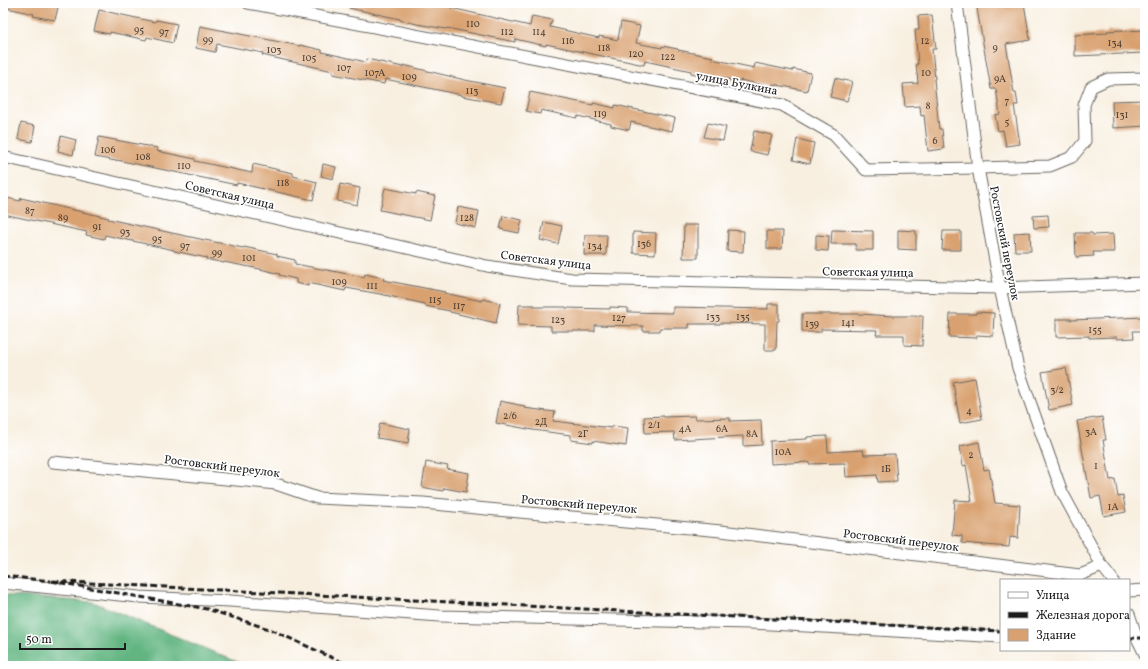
<svg xmlns="http://www.w3.org/2000/svg" width="1148" height="669" font-family="Vollkorn,serif">
	<style>
		.forest { fill: #62b581; stroke: #3f684e }
		.building { fill: #d9a16f }
		.lines { fill: none; stroke-linecap: round; stroke-linejoin: round }
		.street-casing { stroke: #696661; stroke-width: 13 }
		.street { stroke: #fff; stroke-width: 11 }
		.rail { stroke: #1c1c1c; stroke-width: 3; stroke-dasharray: 6 3; stroke-linecap: butt }
		.labels { text-anchor: middle; stroke-width: 3.5; stroke-linejoin: round; paint-order: stroke }
		.number-label { font-size: 10px; fill: #4b3d31 }
		.street-label { font-size: 12px; fill: #1c1c1c; stroke: #fff }
	</style>
	<rect width="100%" height="100%" fill="#fff"/>
	<filter id="ink" filterUnits="userSpaceOnUse"><feTurbulence type="fractalNoise" baseFrequency=".025" numOctaves="2"/><feDisplacementMap in="SourceGraphic" scale="8" xChannelSelector="R" yChannelSelector="G"/><feConvolveMatrix kernelMatrix="1 2 1 2 8 2 1 2 1" color-interpolation-filters="sRGB"/></filter>
	<filter id="wash" filterUnits="userSpaceOnUse"><feTurbulence type="fractalNoise" baseFrequency=".012" numOctaves="4" result="noise"/><feDisplacementMap in="SourceGraphic" scale="16" xChannelSelector="R" yChannelSelector="G"/><feGaussianBlur stdDeviation="0.9" result="paint"/><feColorMatrix in="noise" values="0 0 0 0 0 0 0 0 0 0 0 0 0 0 0 0 0 1.4 0 .05"/><feComposite in="paint" operator="in"/></filter>
	<g filter="url(#wash)">
		<rect width="100%" height="100%" fill="#f8efe0"/>
		<path class="forest" d="M3 595 93 602 247 666H3Z"/>
		<g id="blocks">
			<g class="building">
				<path d="M8 3H59L55 20 33 16 34 14 7 8Z"/>
				<path d="M350 3H419L429 5 430 3H437L451 6V8L530 26 532 16 552 20 550 27 599 38V36L618 40 621 22 640 26 636 43 662 48V46L678 49V50L713 57 712 59 754 68 755 63 793 71V69L811 73 807 91 773 84 772 87 740 80V82L709 75V77L691 73V71L645 61 644 65 546 44V46L515 39V42L447 28 446 29 417 24 400 20V19L349 8Z"/>
				<path d="M976 3H1024L1030 40 1006 44 1014 93H1016L1018 105H1014L1020 144 1006 146 1003 130 998 131 995 115 1000 114 996 89H991Z"/>
				<path d="M99 10 155 22 156 20 177 24 173 43 147 37 146 40 110 32V34L94 31Z"/>
				<path d="M932 15 936 49H932L935 79H934L939 129H942L944 149 928 151 924 115 921 116 920 106 905 107 903 84 918 83 916 64H918L915 30H919L918 16Z"/>
				<path d="M200 26 300 46V45L322 50V52L366 62 367 59 403 67V65L465 80 505 88 501 103 462 96V95L385 79 384 84 333 74V71L262 55 263 53 217 44 215 52 196 48Z"/>
				<path d="M1123 30V31L1145 30V53L1075 56V35L1107 33V31Z"/>
				<path d="M835 78 852 82 847 101 830 97Z"/>
				<path d="M530 92 593 105V103L615 108V105L675 118 672 131 631 122 629 130 611 126V124L578 116 577 118 541 110 540 114 526 111Z"/>
				<path d="M1145 100V126L1113 128 1112 101Z"/>
				<path d="M21 123 35 126 32 142 18 139Z"/>
				<path d="M708 123 726 127 723 141 704 137Z"/>
				<path d="M754 131 772 135 767 155 750 151Z"/>
				<path d="M61 136 76 140 73 155 58 151Z"/>
				<path d="M99 137 158 148 157 151 195 159V161L252 173 253 164 293 173V176L317 182 313 200 237 183V185L117 160 116 161 95 157Z"/>
				<path d="M797 139 814 143 810 164 793 160Z"/>
				<path d="M323 164 336 167 333 179 321 176Z"/>
				<path d="M340 184 360 188 357 205 337 201Z"/>
				<path d="M385 188 416 194V192L435 196 430 220 380 210Z"/>
				<path d="M3 197 20 201 21 198 109 218 108 219 167 232 243 248 244 247 277 254V256L295 260V264L364 277 365 274 384 278 383 280 445 292 444 293 482 301 483 299 500 303 496 323 450 312V311L425 306V304L380 294 346 288 345 291 308 283V286L296 283V279L279 275 280 274 260 269 224 262V263L206 259 207 258 174 251V250L105 235 104 239 86 235 87 232 3 214Z"/>
				<path d="M458 207 479 211 476 228 455 223Z"/>
				<path d="M1048 215 1049 227 1034 228 1033 216Z"/>
				<path d="M503 216 522 220 519 233 500 229Z"/>
				<path d="M544 222 562 226 558 244 540 240Z"/>
				<path d="M684 225H698V258H683Z"/>
				<path d="M728 230 744 231 743 252 727 251Z"/>
				<path d="M832 230 873 231V250H856V244H831Z"/>
				<path d="M898 230 916 231V250L898 249Z"/>
				<path d="M767 231H783L782 249H767Z"/>
				<path d="M943 231H961V250H942Z"/>
				<path d="M633 232 656 233 655 254 633 253Z"/>
				<path d="M1030 232 1031 251H1015L1014 233Z"/>
				<path d="M1075 233H1092L1093 235 1113 234 1114 252H1093L1094 256 1076 257Z"/>
				<path d="M585 235H607L606 255H584Z"/>
				<path d="M816 235 829 236 828 251 816 250Z"/>
				<path d="M768 304H779V321H777L776 350H765V324L720 323V324H689V328H660V331H643V326L595 325V331H551V326L518 325 519 305H535V307H566V308L610 309V307L628 308V312L673 313V307L768 309Z"/>
				<path d="M976 312 994 313 993 336 977 335V338L949 337 950 314H976Z"/>
				<path d="M802 314H859L893 316H923L922 346 904 345V335H876L877 330 821 329V332H802Z"/>
				<path d="M1145 317V331H1133L1134 338 1117 339V337L1089 338V336L1056 337V319H1071V320Z"/>
				<path d="M1066 368 1073 405 1049 410 1042 372Z"/>
				<path d="M975 378 982 419 960 423 953 382Z"/>
				<path d="M500 401 524 406V408L555 412 553 421 612 428 613 426 628 428 626 446 593 441V443L571 440V435L533 430 496 423Z"/>
				<path d="M664 416V417L695 416 696 419 730 418V421L761 420 762 445 743 446V436L675 440 674 432 645 433 644 417Z"/>
				<path d="M1102 417 1106 440H1103L1110 480 1115 479 1118 497 1123 496 1126 512 1104 516 1100 496 1091 498 1077 421Z"/>
				<path d="M380 423 410 429 408 443 377 438Z"/>
				<path d="M827 436 828 452 863 450 864 455 895 454 897 481 878 482 877 475 846 477 845 463 809 464 808 462 771 464 770 441 807 439V437Z"/>
				<path d="M979 442 984 470 989 469 995 503 1020 505 1018 538 1010 537 1009 547 962 543V536L952 535 955 500 972 501 966 465 963 466 960 446Z"/>
				<path d="M426 462 448 466 447 469 469 473 466 492 444 488 443 491 422 487Z"/>
			</g>
		</g>
	</g>
	<g filter="url(#ink)">
		<use href="#blocks" fill-opacity="0" stroke="#696661" stroke-width="1"/>
		<g class="lines">
			<defs>
				<g id="street">
					<path d="M248 3 782 105 834 135 866 170 978 168 1050 166 1072 157 1085 141 1084 105 1091 87 1108 79 1145 78"/>
					<path d="M957 3 978 168 1000 288 1018 368 1062 492 1102 566 1113 580"/>
					<path d="M3 157 487 266 572 279 1000 288 1145 283"/>
					<path d="M53 462 276 484 317 498 423 503 721 531 1080 575 1102 566"/>
					<path d="M3 583 139 597 230 601 440 616 751 623 1001 637"/>
					<path d="M1129 591 1145 590"/>
					<path d="M1129 614 1137 638 1145 654"/>
				</g>
			</defs>
			<use href="#street" class="street-casing"/>
			<use href="#street" class="street"/>
			<g class="rail">
				<path d="M3 576 51 581"/>
				<path d="M1129 638H1145"/>
				<path d="M350 666 272 630 207 609 51 581 1001 631"/>
			</g>
		</g>
	</g>
	<g class="labels">
		<g class="number-label">
			<text x="473" y="27">110</text>
			<text x="139" y="33">95</text>
			<text x="164" y="35">97</text>
			<text x="507" y="35">112</text>
			<text x="539" y="35">114</text>
			<text x="208" y="43">99</text>
			<text x="568" y="44">116</text>
			<text x="925" y="44">12</text>
			<text x="1115" y="46">134</text>
			<text x="604" y="51">118</text>
			<text x="995" y="51">9</text>
			<text x="274" y="53">103</text>
			<text x="636" y="57">120</text>
			<text x="668" y="60">122</text>
			<text x="309" y="61">105</text>
			<text x="344" y="71">107</text>
			<text x="375" y="76">107А</text>
			<text x="926" y="76">10</text>
			<text x="409" y="80">109</text>
			<text x="1000" y="82">9А</text>
			<text x="472" y="94">113</text>
			<text x="1007" y="104">7</text>
			<text x="928" y="109">8</text>
			<text x="600" y="117">119</text>
			<text x="1122" y="118">131</text>
			<text x="1007" y="125">5</text>
			<text x="935" y="144">6</text>
			<text x="108" y="153">106</text>
			<text x="143" y="160">108</text>
			<text x="184" y="169">110</text>
			<text x="283" y="186">118</text>
			<text x="30" y="214">87</text>
			<text x="63" y="221">89</text>
			<text x="467" y="221">128</text>
			<text x="97" y="230">91</text>
			<text x="125" y="235">93</text>
			<text x="157" y="242">95</text>
			<text x="644" y="247">136</text>
			<text x="185" y="249">97</text>
			<text x="595" y="249">134</text>
			<text x="217" y="256">99</text>
			<text x="249" y="261">101</text>
			<text x="339" y="285">109</text>
			<text x="372" y="289">111</text>
			<text x="435" y="303">115</text>
			<text x="459" y="309">117</text>
			<text x="713" y="320">133</text>
			<text x="743" y="320">135</text>
			<text x="619" y="321">127</text>
			<text x="558" y="323">123</text>
			<text x="848" y="326">141</text>
			<text x="812" y="327">139</text>
			<text x="1095" y="333">155</text>
			<text x="1057" y="393">3/2</text>
			<text x="969" y="414">4</text>
			<text x="510" y="419">2/6</text>
			<text x="541" y="425">2Д</text>
			<text x="654" y="428">2/1</text>
			<text x="685" y="432">4А</text>
			<text x="722" y="432">6А</text>
			<text x="1091" y="435">3А</text>
			<text x="583" y="437">2Г</text>
			<text x="752" y="437">8А</text>
			<text x="783" y="455">10А</text>
			<text x="971" y="458">2</text>
			<text x="1096" y="469">1</text>
			<text x="886" y="472">1Б</text>
			<text x="1113" y="510">1А</text>
		</g>
		<g class="street-label">
			<text transform="translate(737 83) rotate(11)" y="4">улица Булкина</text>
			<text transform="translate(230 195) rotate(13)" y="4">Советская улица</text>
			<text transform="translate(1005 243) rotate(79)" y="4">Ростовский переулок</text>
			<text transform="translate(546 260) rotate(7)" y="4">Советская улица</text>
			<text transform="translate(868 272) rotate(1)" y="4">Советская улица</text>
			<text transform="translate(222 466) rotate(7)" y="4">Ростовский переулок</text>
			<text transform="translate(579 504) rotate(5)" y="4">Ростовский переулок</text>
			<text transform="translate(901 540) rotate(7)" y="4">Ростовский переулок</text>
		</g>
	</g>
	<rect width="1148" height="669" fill="none" stroke="#fff" stroke-width="16"/>
	<rect x="1000" y="579" width="130" height="72" fill="#ffffff" stroke="#a4a4a4"/>
	<rect x="1008" y="592" width="20" height="6" fill="#ffffff" stroke="#a4a4a4"/>
	<text x="1036" y="599" font-size="12" fill="#1c1c1c">Улица</text>
	<rect x="1008" y="612" width="20" height="6" fill="#1c1c1c" stroke="#a4a4a4"/>
	<text x="1036" y="619" font-size="12" fill="#1c1c1c">Железная дорога</text>
	<rect x="1008" y="629" width="20" height="12" fill="#d9a16f" stroke="#a4a4a4"/>
	<text x="1036" y="639" font-size="12" fill="#1c1c1c">Здание</text>
	<path d="M20 643v6h105v-6" fill="none" stroke="#1c1c1c" stroke-width="2"/>
	<text x="26" y="643" font-size="12" fill="#1c1c1c" stroke="#ffffff" stroke-width="3" paint-order="stroke">50 m</text>
</svg>
